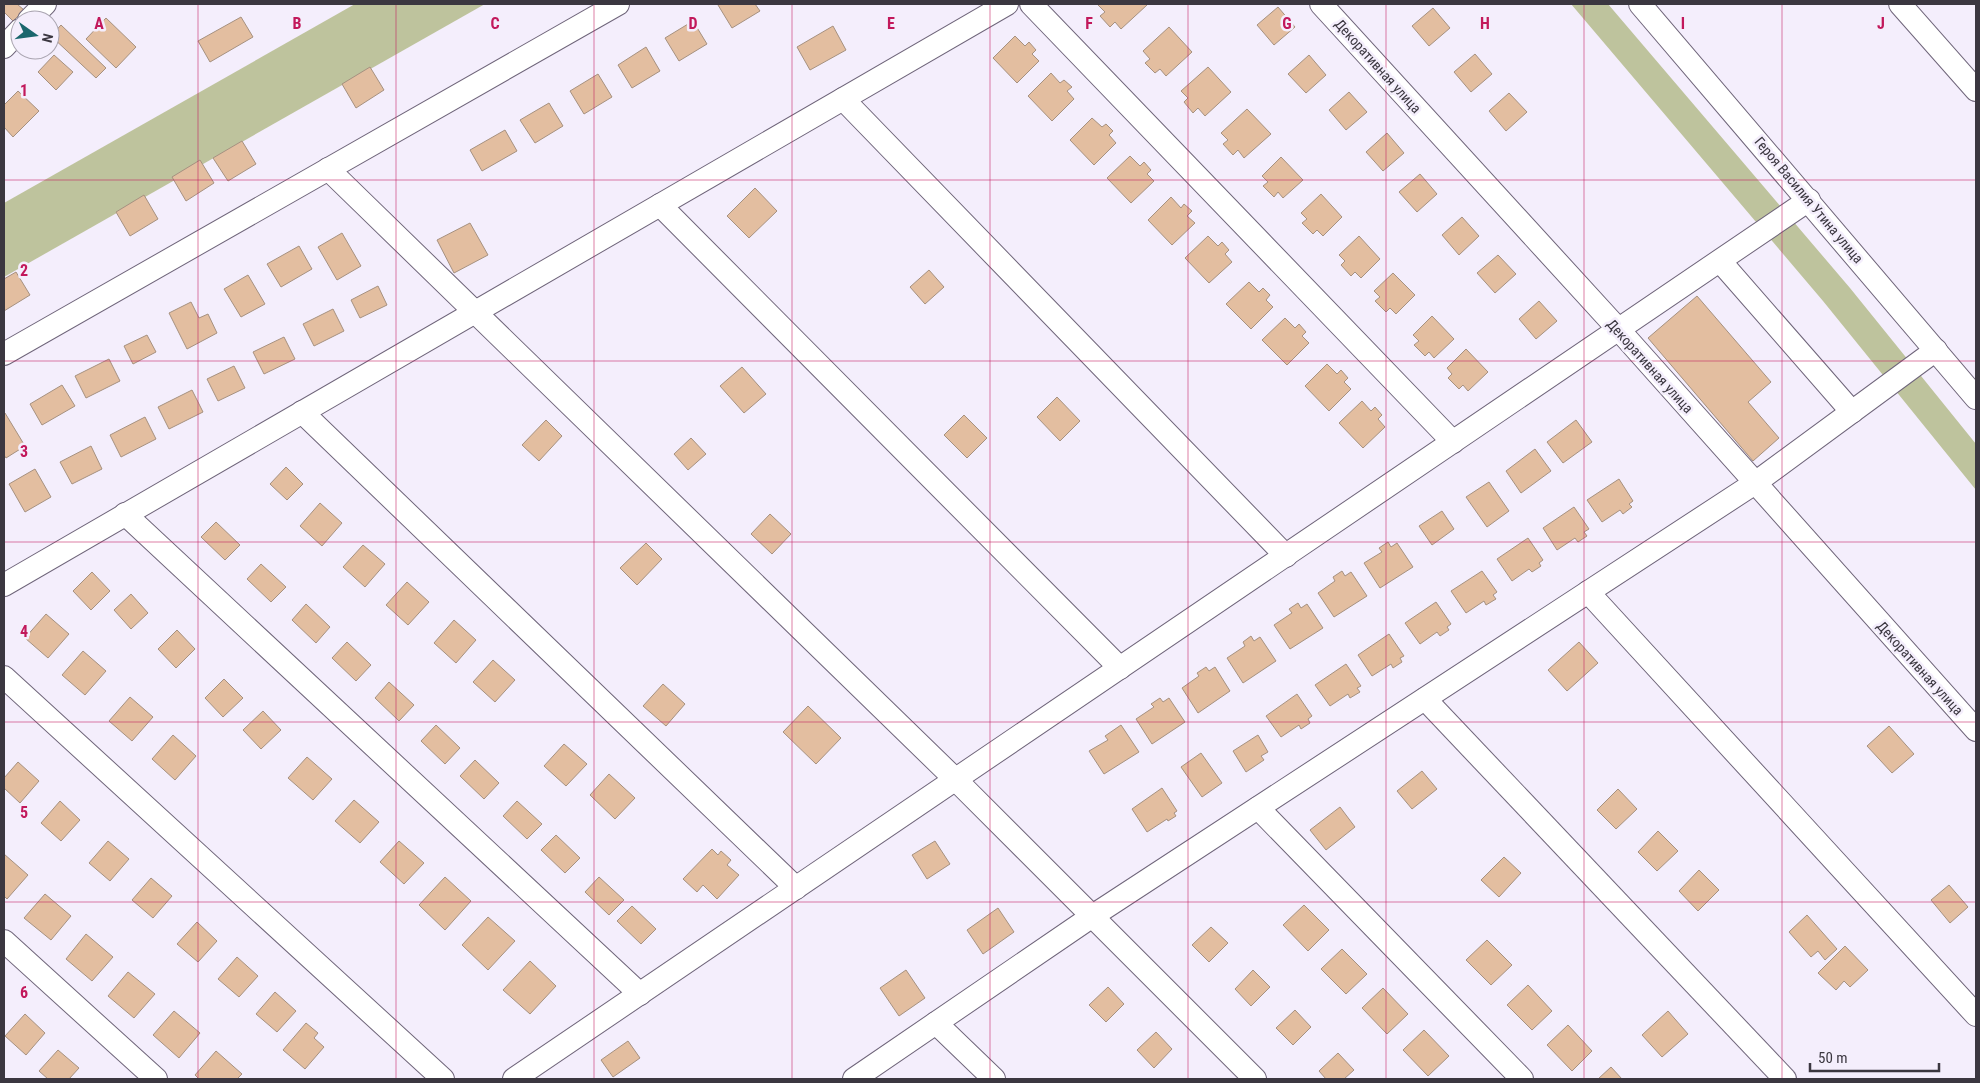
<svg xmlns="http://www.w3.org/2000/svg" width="1980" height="1083" font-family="'Roboto Condensed',sans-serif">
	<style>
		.green { fill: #bec39d }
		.building { fill: #e3bea0; stroke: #a69180 }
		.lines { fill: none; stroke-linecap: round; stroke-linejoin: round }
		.minor-casing { stroke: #6f657a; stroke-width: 24 }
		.minor { stroke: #fff; stroke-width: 22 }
		.grid { fill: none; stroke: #c2185b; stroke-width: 1; stroke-opacity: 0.55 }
		.labels { text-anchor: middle; stroke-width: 5; stroke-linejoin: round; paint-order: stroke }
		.street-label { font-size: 14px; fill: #3b3740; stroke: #f4eefc }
		.grid-label { font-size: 16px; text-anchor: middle; font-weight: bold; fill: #c2185b; stroke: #f4eefc; stroke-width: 5; stroke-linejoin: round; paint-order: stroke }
	</style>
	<rect width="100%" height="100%" fill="#f4eefc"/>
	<g class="green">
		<path d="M355 4H485L4 277V203Z"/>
		<path d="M1571 4H1608L1850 288 1976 444V490L1823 301Z"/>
	</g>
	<g class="building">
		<path d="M4 4H17L24 10 13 21 4 12Z"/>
		<path d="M719 4H755L760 11 732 28 718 5Z"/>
		<path d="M1099 4H1146L1147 5 1121 29 1115 22 1110 27 1100 16 1105 12 1098 5Z"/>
		<path d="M1278 7 1295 27 1274 45 1257 25Z"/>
		<path d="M1433 8 1450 28 1429 46 1412 26Z"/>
		<path d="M241 17 253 37 210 62 198 41Z"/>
		<path d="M106 18 136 47 116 68 86 39Z"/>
		<path d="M693 21 707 44 679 61 665 38Z"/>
		<path d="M61 25 106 68 96 78 51 36Z"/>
		<path d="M833 26 846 50 810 70 797 47Z"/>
		<path d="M1169 27 1192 52 1166 76 1160 69 1155 73 1145 63 1150 59 1143 51Z"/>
		<path d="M1015 36 1025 46 1029 42 1036 50 1032 54 1039 61 1017 83 993 58Z"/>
		<path d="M646 47 660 71 632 88 618 65Z"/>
		<path d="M1475 54 1492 74 1471 92 1454 72Z"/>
		<path d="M54 55 73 72 56 90 38 72Z"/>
		<path d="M1309 55 1326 75 1306 93 1288 74Z"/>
		<path d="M370 67 384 90 356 108 342 84Z"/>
		<path d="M1208 67 1231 92 1205 116 1198 108 1193 113 1184 102 1188 98 1181 91Z"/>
		<path d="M1051 73 1060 83 1064 80 1072 87 1067 91 1074 99 1052 121 1028 96Z"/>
		<path d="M598 74 612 97 584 114 570 91Z"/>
		<path d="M18 91 39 111 13 137 4 127V105Z"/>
		<path d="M1349 92 1367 112 1346 130 1329 110Z"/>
		<path d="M1509 93 1527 112 1506 131 1489 111Z"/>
		<path d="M549 103 563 126 535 143 520 120Z"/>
		<path d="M1247 109 1271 134 1244 158 1238 150 1233 155 1223 144 1228 140 1221 133Z"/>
		<path d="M1092 118 1102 127 1106 124 1113 131 1109 135 1116 143 1094 165 1070 140Z"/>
		<path d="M505 130 517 151 482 171 470 150Z"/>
		<path d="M1387 133 1404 153 1383 171 1366 152Z"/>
		<path d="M242 141 256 164 228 181 213 158Z"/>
		<path d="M1130 156 1140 166 1144 162 1151 170 1147 174 1154 181 1131 203 1107 178Z"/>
		<path d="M1281 157 1303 180 1283 198 1278 192 1274 197 1263 186 1268 182 1262 176Z"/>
		<path d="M200 160 214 183 186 201 172 177Z"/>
		<path d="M1420 174 1437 194 1417 212 1399 192Z"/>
		<path d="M755 188 777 211 749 238 727 216Z"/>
		<path d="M1321 194 1342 217 1323 236 1317 230 1313 234 1302 223 1307 219 1301 213Z"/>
		<path d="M144 195 158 219 130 236 116 212Z"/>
		<path d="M1171 197 1181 208 1184 204 1192 211 1187 216 1195 223 1172 245 1148 220Z"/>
		<path d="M1462 217 1479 236 1459 255 1442 235Z"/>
		<path d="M470 223 488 255 454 273 437 240Z"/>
		<path d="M342 233 361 266 337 280 318 247Z"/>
		<path d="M1208 236 1218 246 1222 242 1229 250 1225 254 1232 262 1209 283 1185 258Z"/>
		<path d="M1359 236 1380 259 1361 278 1355 272 1351 276 1341 265 1345 261 1339 255Z"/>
		<path d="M299 246 312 269 281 287 267 264Z"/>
		<path d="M1498 255 1516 274 1495 293 1477 273Z"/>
		<path d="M929 270 944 287 925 304 910 287Z"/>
		<path d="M16 272 30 295 4 311V279Z"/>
		<path d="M1393 273 1415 295 1396 314 1390 308 1386 312 1375 301 1380 297 1374 291Z"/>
		<path d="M248 275 265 304 241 317 224 289Z"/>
		<path d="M1249 282 1259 292 1263 288 1270 295 1266 300 1273 307 1251 329 1226 304Z"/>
		<path d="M378 286 387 305 360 318 351 300Z"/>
		<path d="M1697 296 1771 382 1748 402 1779 438 1753 461 1648 338Z"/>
		<path d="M1539 301 1557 321 1536 339 1519 319Z"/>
		<path d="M191 302 199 318 208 314 217 333 187 349 169 313Z"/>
		<path d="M333 309 344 331 314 346 303 324Z"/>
		<path d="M1432 316 1454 339 1434 358 1429 352 1425 356 1414 345 1419 341 1413 335Z"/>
		<path d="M1285 318 1295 328 1299 324 1306 332 1302 336 1309 343 1287 365 1262 340Z"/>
		<path d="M147 335 156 352 133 364 124 346Z"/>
		<path d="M284 337 295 359 264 374 253 352Z"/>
		<path d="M1466 349 1488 372 1468 391 1463 385 1459 389 1448 378 1452 374 1447 368Z"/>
		<path d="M109 359 120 381 86 398 75 376Z"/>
		<path d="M1327 364 1337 374 1341 370 1348 378 1344 382 1351 389 1329 411 1305 386Z"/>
		<path d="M234 366 245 388 218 401 207 379Z"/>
		<path d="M742 367 766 394 744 413 720 386Z"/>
		<path d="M62 385 75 406 42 425 30 404Z"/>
		<path d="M192 390 203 412 169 429 158 407Z"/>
		<path d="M1057 397 1080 421 1060 441 1037 417Z"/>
		<path d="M1362 401 1371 411 1375 407 1382 415 1378 419 1385 427 1363 448 1339 423Z"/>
		<path d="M5 413 25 446 6 458 4 455V414Z"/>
		<path d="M964 415 987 438 967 458 944 435Z"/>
		<path d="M145 417 156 439 121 457 110 435Z"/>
		<path d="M546 420 562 436 539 461 522 445Z"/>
		<path d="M1576 420 1592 442 1563 463 1547 442Z"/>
		<path d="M691 438 706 454 688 470 674 454Z"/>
		<path d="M91 446 102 469 72 484 60 462Z"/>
		<path d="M1535 449 1551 471 1521 493 1506 471Z"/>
		<path d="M286 467 303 484 287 500 270 484Z"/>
		<path d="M35 469 51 497 25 512 9 484Z"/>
		<path d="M1619 479 1633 501 1629 504 1632 507 1623 514 1620 510 1602 522 1587 500Z"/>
		<path d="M1489 482 1509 511 1487 527 1466 497Z"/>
		<path d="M320 503 342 523 322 546 300 526Z"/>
		<path d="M1574 507 1589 529 1584 532 1587 536 1578 542 1575 538 1557 550 1543 528Z"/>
		<path d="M1442 511 1454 529 1432 545 1419 526Z"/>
		<path d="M770 514 791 534 772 554 751 534Z"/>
		<path d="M216 522 240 545 225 560 201 537Z"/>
		<path d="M1528 538 1543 560 1539 563 1541 566 1532 572 1529 569 1512 581 1497 559Z"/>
		<path d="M1388 542 1391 547 1397 543 1413 567 1380 588 1364 563 1382 552 1379 548Z"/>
		<path d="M646 543 662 559 637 585 620 568Z"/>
		<path d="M363 545 385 564 365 587 343 567Z"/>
		<path d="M261 564 286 587 271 602 247 579Z"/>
		<path d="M1342 571 1345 576 1351 572 1367 596 1334 617 1318 593 1335 581 1333 577Z"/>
		<path d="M1482 571 1497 592 1493 595 1496 599 1486 605 1484 601 1466 613 1451 591Z"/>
		<path d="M92 572 110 591 91 610 73 591Z"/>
		<path d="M407 582 429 602 408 625 386 605Z"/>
		<path d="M131 594 148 613 131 629 114 610Z"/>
		<path d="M1436 602 1451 624 1447 627 1449 630 1440 636 1437 632 1420 644 1405 623Z"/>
		<path d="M1298 603 1301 608 1307 604 1323 628 1290 649 1274 625 1292 613 1289 609Z"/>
		<path d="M306 604 330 627 316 643 292 620Z"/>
		<path d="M46 614 69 634 48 658 25 638Z"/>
		<path d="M454 620 476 640 456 663 434 643Z"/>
		<path d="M177 630 195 649 176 668 158 649Z"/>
		<path d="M1389 634 1404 656 1400 658 1402 662 1393 668 1391 664 1372 676 1358 655Z"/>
		<path d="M1251 636 1254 641 1260 637 1276 661 1243 683 1227 658 1245 646 1243 642Z"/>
		<path d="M347 642 371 665 356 681 332 658Z"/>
		<path d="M1579 642 1598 663 1567 691 1548 670Z"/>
		<path d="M83 651 106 671 85 695 62 675Z"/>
		<path d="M493 660 515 680 495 702 473 682Z"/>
		<path d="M1346 664 1361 686 1357 688 1360 692 1350 698 1348 694 1330 706 1315 685Z"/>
		<path d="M1206 667 1209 671 1215 667 1230 691 1198 713 1182 688 1199 676 1197 673Z"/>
		<path d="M224 679 243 698 223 717 205 698Z"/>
		<path d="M389 682 414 705 399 721 375 698Z"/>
		<path d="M663 684 685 704 666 726 643 706Z"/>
		<path d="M1297 694 1312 716 1308 719 1310 723 1301 729 1299 725 1281 737 1266 716Z"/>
		<path d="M130 697 153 717 132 741 109 721Z"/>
		<path d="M1160 698 1163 702 1169 698 1185 722 1152 744 1136 719 1154 707 1151 704Z"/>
		<path d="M808 706 841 738 816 764 783 732Z"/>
		<path d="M263 711 281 730 261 749 243 730Z"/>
		<path d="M436 725 460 748 445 764 421 741Z"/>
		<path d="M1121 725 1139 752 1104 774 1089 751 1108 740 1105 736Z"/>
		<path d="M1889 726 1914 754 1892 773 1867 746Z"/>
		<path d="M173 735 196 756 175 780 152 759Z"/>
		<path d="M1258 735 1268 752 1261 756 1264 760 1246 772 1233 751Z"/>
		<path d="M564 744 587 764 566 786 544 766Z"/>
		<path d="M1201 753 1222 783 1202 797 1181 767Z"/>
		<path d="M307 757 332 779 313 800 288 778Z"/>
		<path d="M475 760 499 783 484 799 460 776Z"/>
		<path d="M18 762 39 781 20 803 4 788V778Z"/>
		<path d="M1422 771 1437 789 1412 809 1397 791Z"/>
		<path d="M609 774 635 798 615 819 590 795Z"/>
		<path d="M1162 788 1177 811 1174 813 1176 816 1168 821 1167 819 1147 832 1132 809Z"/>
		<path d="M1618 789 1637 809 1616 829 1597 810Z"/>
		<path d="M354 800 379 822 360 843 335 821Z"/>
		<path d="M60 801 80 820 61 841 41 823Z"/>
		<path d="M517 801 542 824 527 839 503 816Z"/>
		<path d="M1340 807 1355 827 1326 850 1310 830Z"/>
		<path d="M1658 831 1678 851 1657 871 1638 852Z"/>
		<path d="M556 835 580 858 565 873 541 850Z"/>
		<path d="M108 841 129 859 110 881 89 863Z"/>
		<path d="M399 841 424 863 404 884 380 862Z"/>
		<path d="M935 841 950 864 927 879 912 855Z"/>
		<path d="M712 849 718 855 721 851 731 860 727 865 739 875 717 899 703 885 697 892 683 879Z"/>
		<path d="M4 854 28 875 7 899 4 896Z"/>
		<path d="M1504 857 1521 873 1499 897 1481 880Z"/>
		<path d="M1699 870 1719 890 1698 911 1679 891Z"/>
		<path d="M445 877 471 901 445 930 419 905Z"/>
		<path d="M599 877 624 900 609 915 585 892Z"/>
		<path d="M151 878 172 896 153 918 132 900Z"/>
		<path d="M1949 885 1968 907 1950 923 1931 900Z"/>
		<path d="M45 894 71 916 51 940 24 918Z"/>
		<path d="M1304 905 1329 930 1308 951 1283 925Z"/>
		<path d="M632 906 656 929 641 944 617 921Z"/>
		<path d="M998 908 1014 932 983 954 967 930Z"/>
		<path d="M1807 915 1837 949 1825 960 1818 951 1811 957 1789 932Z"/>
		<path d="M488 917 515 941 488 970 462 945Z"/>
		<path d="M197 922 217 941 198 962 177 944Z"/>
		<path d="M1211 927 1228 943 1209 962 1192 945Z"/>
		<path d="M86 934 113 957 92 981 66 959Z"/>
		<path d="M1487 940 1512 965 1491 985 1466 960Z"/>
		<path d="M1845 946 1868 970 1850 987 1844 981 1836 990 1818 973Z"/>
		<path d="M1342 949 1367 974 1346 994 1321 969Z"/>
		<path d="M237 957 258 976 239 997 218 979Z"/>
		<path d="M530 961 556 986 530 1014 503 990Z"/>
		<path d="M906 970 925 998 899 1016 880 988Z"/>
		<path d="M1253 970 1270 987 1251 1006 1235 989Z"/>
		<path d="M128 972 155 994 134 1018 108 996Z"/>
		<path d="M1528 985 1552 1011 1532 1030 1507 1005Z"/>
		<path d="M1108 987 1124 1004 1106 1022 1089 1005Z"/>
		<path d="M1383 988 1408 1014 1387 1034 1362 1008Z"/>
		<path d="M275 992 296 1011 277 1032 256 1014Z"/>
		<path d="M1295 1010 1311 1027 1293 1045 1276 1028Z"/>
		<path d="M174 1011 200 1033 179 1058 153 1035Z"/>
		<path d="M1668 1011 1688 1034 1662 1057 1642 1035Z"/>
		<path d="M25 1014 45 1033 26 1055 5 1036Z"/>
		<path d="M306 1023 318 1033 314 1038 324 1047 305 1069 283 1050Z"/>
		<path d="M1568 1025 1592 1051 1572 1071 1547 1045Z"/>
		<path d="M1424 1030 1449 1056 1428 1076 1403 1050Z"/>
		<path d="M1156 1032 1172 1049 1154 1068 1137 1050Z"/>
		<path d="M628 1041 640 1058 613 1077 601 1060Z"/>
		<path d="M58 1050 79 1068 69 1079H48L39 1071Z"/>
		<path d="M216 1051 242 1074 237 1079H199L195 1075Z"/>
		<path d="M1338 1053 1354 1070 1344 1079H1326L1319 1071Z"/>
		<path d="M1611 1067 1622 1079H1598Z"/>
	</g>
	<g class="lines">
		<defs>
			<g id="minor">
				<path d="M1031 4 1453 442"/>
				<path d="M1321 4 1619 330 1976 730"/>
				<path d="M1640 4 1976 398"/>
				<path d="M1900 4 1976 90"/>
				<path d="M29 20 45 4"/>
				<path d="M4 47 20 30"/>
				<path d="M843 99 1286 556"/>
				<path d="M328 169 956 780 1255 1079"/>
				<path d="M660 205 1120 668"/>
				<path d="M1720 261 1852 412"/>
				<path d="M4 354 618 4"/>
				<path d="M302 412 796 888"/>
				<path d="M125 514 640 994"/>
				<path d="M4 585 1007 4"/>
				<path d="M1588 592 1976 1015"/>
				<path d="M4 677 443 1079"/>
				<path d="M1425 699 1785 1079"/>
				<path d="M1258 808 1522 1079"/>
				<path d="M4 941 156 1079"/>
				<path d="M936 1023 994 1079"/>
				<path d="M514 1079 1809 200"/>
				<path d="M854 1079 1094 915 1755 483 1936 350"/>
			</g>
		</defs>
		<use href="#minor" class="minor-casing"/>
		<use href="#minor" class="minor"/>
	</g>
	<path class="grid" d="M198 4V1079M396 4V1079M594 4V1079M792 4V1079M990 4V1079M1188 4V1079M1386 4V1079M1584 4V1079M1782 4V1079M4 180H1976M4 361H1976M4 542H1976M4 722H1976M4 902H1976"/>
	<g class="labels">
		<g class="street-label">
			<text transform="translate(1378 66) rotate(48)" y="5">Декоративная улица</text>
			<text transform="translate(1809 200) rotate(50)" y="5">Героя Василия Утина улица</text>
			<text transform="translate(1650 366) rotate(48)" y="5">Декоративная улица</text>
			<text transform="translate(1920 668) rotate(48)" y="5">Декоративная улица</text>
		</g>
	</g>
	<g class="grid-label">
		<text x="99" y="29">A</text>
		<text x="297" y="29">B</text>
		<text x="495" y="29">C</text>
		<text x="693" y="29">D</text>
		<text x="891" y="29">E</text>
		<text x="1089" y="29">F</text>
		<text x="1287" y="29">G</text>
		<text x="1485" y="29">H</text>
		<text x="1683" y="29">I</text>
		<text x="1881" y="29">J</text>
		<text x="24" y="96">1</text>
		<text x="24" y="276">2</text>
		<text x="24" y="457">3</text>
		<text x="24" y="637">4</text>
		<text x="24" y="818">5</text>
		<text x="24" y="998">6</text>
	</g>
	<rect width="1980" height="1083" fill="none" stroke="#3b3740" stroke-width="10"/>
	<g transform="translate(35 35) rotate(104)"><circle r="24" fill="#f4eefc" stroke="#aaa5b1"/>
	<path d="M0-4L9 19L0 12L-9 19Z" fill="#1a676d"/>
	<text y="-8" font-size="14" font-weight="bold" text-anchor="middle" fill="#3b3740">N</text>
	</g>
	<path d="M1810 1063v8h129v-8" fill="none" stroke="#3b3740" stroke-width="2.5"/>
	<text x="1818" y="1063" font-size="15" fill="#3b3740" stroke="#f4eefc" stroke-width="4" paint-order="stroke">50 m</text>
</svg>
